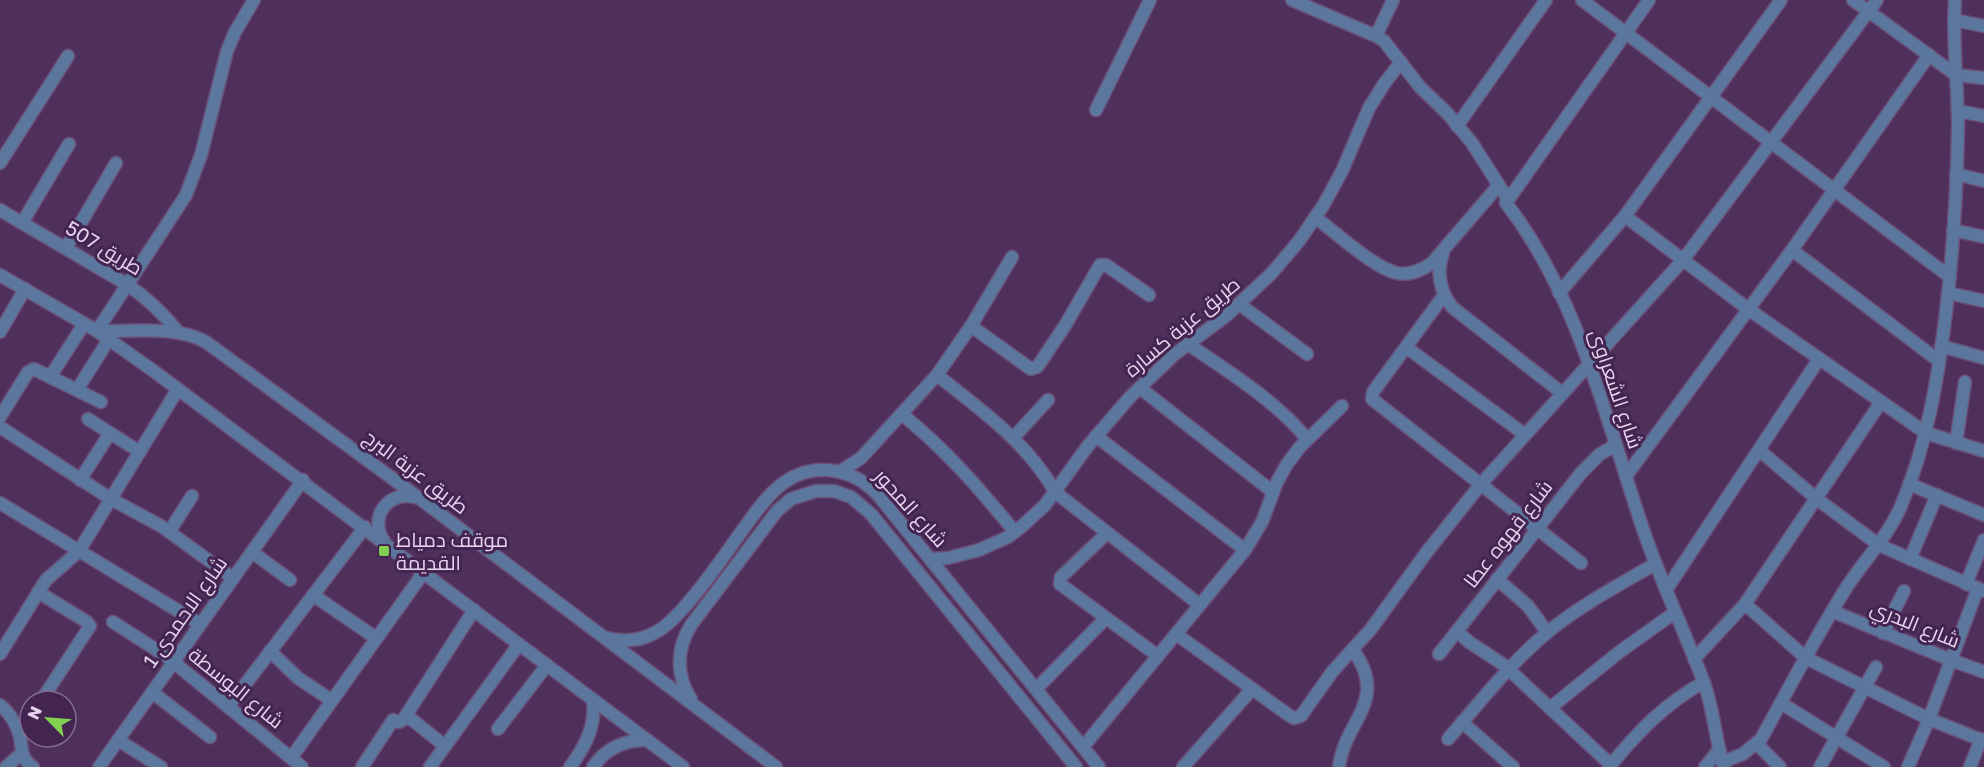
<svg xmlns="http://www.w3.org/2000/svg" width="1984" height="767" font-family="'Golos Text',Cairo,sans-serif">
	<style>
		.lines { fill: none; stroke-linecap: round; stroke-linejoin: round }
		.minor-casing { stroke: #6a4e76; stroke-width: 15 }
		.tertiary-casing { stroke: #6a4e76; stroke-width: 15 }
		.minor { stroke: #5b779d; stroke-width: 12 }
		.tertiary { stroke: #5b779d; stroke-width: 12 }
		.poi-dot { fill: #81d050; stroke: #442551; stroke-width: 2 }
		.labels { text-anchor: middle; stroke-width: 6; stroke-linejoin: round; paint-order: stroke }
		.street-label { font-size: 20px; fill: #e7d4ef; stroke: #442551 }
		.poi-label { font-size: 20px; fill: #e7d4ef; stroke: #442551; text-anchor: start }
	</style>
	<rect width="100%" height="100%" fill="#4f305c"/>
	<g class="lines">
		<defs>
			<g id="minor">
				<path d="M1292 0 1376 36 1384 41 1420 87 1448 114 1472 143 1507 198 1506 203C1576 293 1604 411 1639 517 1657 574 1683 627 1704 683 1714 710 1715 739 1724 767"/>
				<path d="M1582 0 1950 277"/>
				<path d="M1853 0 1956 75 1984 78"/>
				<path d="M1954 20 1984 26"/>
				<path d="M1376 36 1393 0"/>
				<path d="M1096 110 1150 0"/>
				<path d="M1958 111 1984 116"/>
				<path d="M1457 126 1546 0"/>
				<path d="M0 163 68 56"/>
				<path d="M1956 174 1984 181"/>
				<path d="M1506 203 1649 0"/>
				<path d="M0 210 128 285C148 299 163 313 178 332"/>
				<path d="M1625 216 1748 309 1926 433 1984 451"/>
				<path d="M1315 217C1335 232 1374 268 1397 273 1410 276 1422 270 1432 263L1499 185"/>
				<path d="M22 223 69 144"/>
				<path d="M1953 230 1984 237"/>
				<path d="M66 248 116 163"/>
				<path d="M1792 250 1939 361"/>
				<path d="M1443 253C1436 273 1440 291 1452 307L1562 393"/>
				<path d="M1559 293 1625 216 1781 0"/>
				<path d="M1948 293 1984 301"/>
				<path d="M1444 295 1373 392 1372 399 1581 563"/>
				<path d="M1239 304 1307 354"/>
				<path d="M971 326 1031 369 1037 367 1040 363 1066 324 1100 265H1106L1149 295"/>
				<path d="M97 331 186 195 201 155 227 51 235 32 254 0"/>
				<path d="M0 332 25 289"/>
				<path d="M1188 344C1230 373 1275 400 1307 439"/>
				<path d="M1941 346 1984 358"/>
				<path d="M1406 347 1524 434"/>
				<path d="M937 375C981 410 1028 443 1055 492L1200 605"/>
				<path d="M50 377 84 324"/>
				<path d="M1140 388 1273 492"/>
				<path d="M77 390 109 339"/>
				<path d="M903 415C948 452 978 487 1015 532"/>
				<path d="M0 417 28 372 34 369 101 402"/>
				<path d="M88 419 140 452"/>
				<path d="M0 427 111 499 161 526 233 578"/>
				<path d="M1096 436 1245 550"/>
				<path d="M1013 438 1048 400"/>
				<path d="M1956 443 1965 382"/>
				<path d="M1759 450 1817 499 1879 545 1984 591"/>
				<path d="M841 471 861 458 937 375 971 326 1012 257"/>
				<path d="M1626 476 1792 250 1929 55"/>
				<path d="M80 480 110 433"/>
				<path d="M1909 484 1984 515"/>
				<path d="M0 503 200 624"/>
				<path d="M169 532 192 496"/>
				<path d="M1107 533 1061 577 1060 584 1158 656"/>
				<path d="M252 552 290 580"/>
				<path d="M932 559 948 558 979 550 1008 537 1021 527 1045 505 1087 447 1130 397 1175 354 1227 315 1271 274 1299 241 1323 206 1342 171 1369 108 1384 84 1401 62"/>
				<path d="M1910 559 1937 495"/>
				<path d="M1497 579 1528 606 1547 632"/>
				<path d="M1966 584 1984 540"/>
				<path d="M1666 590 1819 359"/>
				<path d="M38 592 87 622 90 626 41 701"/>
				<path d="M313 595 376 638"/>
				<path d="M1745 604 1806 658 1929 719 1984 741"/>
				<path d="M1832 611 1951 660 1984 672"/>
				<path d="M113 622 166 656 302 767"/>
				<path d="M1457 631 1469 642 1504 665 1611 765"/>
				<path d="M1883 633 1904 591"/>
				<path d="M1176 634 1290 716 1294 718 1301 716 1332 672 1371 629 1426 553 1481 484 1683 260 1877 0"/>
				<path d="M270 651 298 678 331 700"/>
				<path d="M0 654 46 580 79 551 178 389"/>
				<path d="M1439 654 1581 473 1600 454 1616 445"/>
				<path d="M1694 659 1745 604 1881 402"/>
				<path d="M1036 689 1105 619"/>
				<path d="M152 692 210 737"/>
				<path d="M1781 703 1884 767"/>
				<path d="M0 705C9 712 15 722 19 733 23 747 19 758 33 767"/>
				<path d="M228 707 365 527"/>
				<path d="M1550 708 1618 653 1674 613"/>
				<path d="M406 715 445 746"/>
				<path d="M1462 722 1513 767"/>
				<path d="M498 729 547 665"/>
				<path d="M19 733 30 717"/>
				<path d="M1448 739C1480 702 1511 662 1549 631 1581 605 1619 585 1655 564"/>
				<path d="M118 740 161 767"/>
				<path d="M1757 744 1780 767"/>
				<path d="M1083 747 1245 550 1262 522 1277 482 1287 464 1300 447 1342 406"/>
				<path d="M291 758 424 572"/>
				<path d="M1722 762 1743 754 1761 739C1788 690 1814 640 1843 593 1861 563 1887 539 1901 506 1927 445 1938 379 1946 312 1953 251 1957 189 1958 127 1958 85 1952 42 1955 0"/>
				<path d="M6 767 22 753"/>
				<path d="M99 767 303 480"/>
				<path d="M362 767 393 720 399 722 403 720 474 610"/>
				<path d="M430 767 519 644"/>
				<path d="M1183 767 1252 689"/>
				<path d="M1339 767C1344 721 1390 701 1353 650"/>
				<path d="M1609 767C1637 733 1664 704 1704 682"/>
				<path d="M1705 767 1719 750"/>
				<path d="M1820 767 1876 667"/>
				<path d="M1908 767 1929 719 1978 588"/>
				<path d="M1970 767 1981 739"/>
			</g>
			<g id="tertiary">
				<path d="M0 275 97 331 155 372 683 767"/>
				<path d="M98 331C133 332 175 325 206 342L419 498 776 767"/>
				<path d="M384 541C368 518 388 490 415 497"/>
				<path d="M607 638C624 642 641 641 656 632 683 618 725 554 744 528 765 499 786 468 826 470 847 471 864 480 878 495L1099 767"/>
				<path d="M691 699C676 676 676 649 691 625L777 511 791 499 816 491H834L851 497 871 514 1076 767"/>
				<path d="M570 767C585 747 596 726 593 700"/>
				<path d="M593 767C606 748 624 740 647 740"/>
			</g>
		</defs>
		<use href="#minor" class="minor-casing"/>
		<use href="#tertiary" class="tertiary-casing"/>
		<use href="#minor" class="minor"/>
		<use href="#tertiary" class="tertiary"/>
	</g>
	<rect class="poi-dot" x="378" y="545" width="12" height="12" rx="3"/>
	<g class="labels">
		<g class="street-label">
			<text transform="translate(104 248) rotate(31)" y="7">طريق 507</text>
			<text transform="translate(1182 327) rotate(-40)" y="7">طريق عزبة كسارة</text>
			<text transform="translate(1616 389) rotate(71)" y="7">شارع الشعراوى</text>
			<text transform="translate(416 472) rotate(37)" y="7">طريق عزبة البرج</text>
			<text transform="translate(911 508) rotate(48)" y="7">شارع المحور</text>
			<text transform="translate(1508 534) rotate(-52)" y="7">شارع قهوه عطا</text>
			<text transform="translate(185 612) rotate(-55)" y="7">شارع الاحمدى 1</text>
			<text transform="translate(1915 624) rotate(22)" y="7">شارع البدري</text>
			<text transform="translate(236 688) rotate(39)" y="7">شارع البوسطة</text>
		</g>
		<g class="poi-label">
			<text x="396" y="547">موقف دمياط<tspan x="396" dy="23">القديمة</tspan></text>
		</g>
	</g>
	<g transform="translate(48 719) rotate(295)"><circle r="28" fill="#442551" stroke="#856b90" stroke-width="1.5"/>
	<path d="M0-4.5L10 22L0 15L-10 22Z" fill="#81d050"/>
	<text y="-9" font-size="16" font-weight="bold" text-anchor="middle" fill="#e7d4ef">N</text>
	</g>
</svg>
